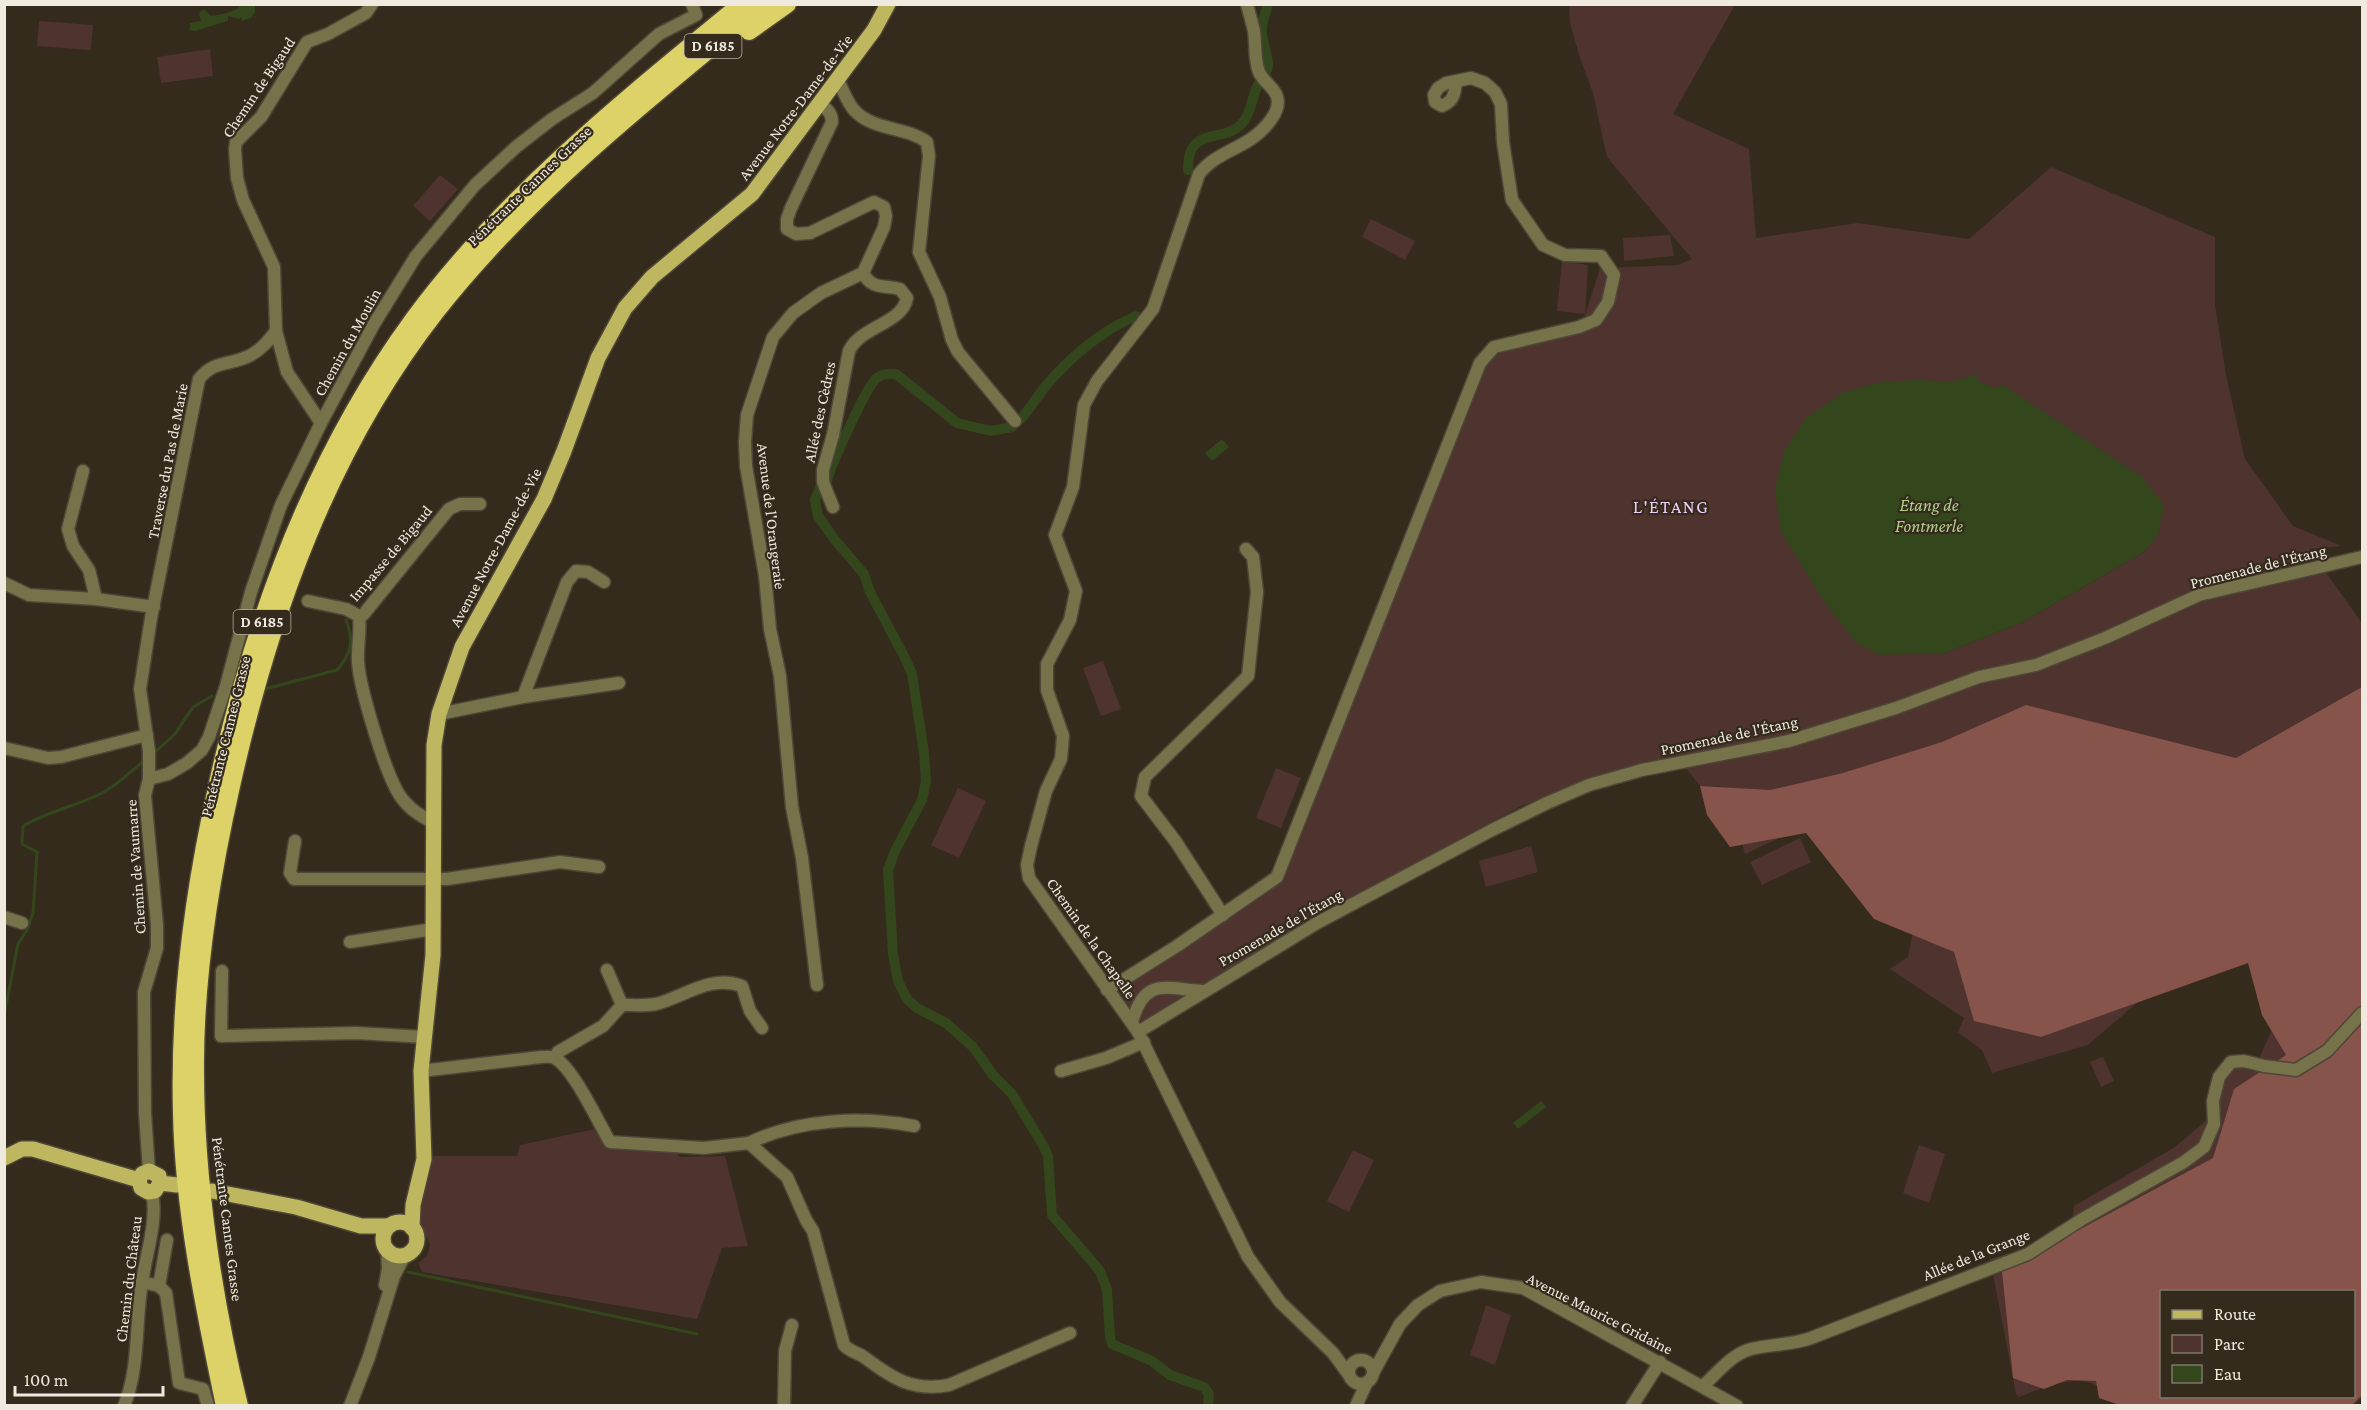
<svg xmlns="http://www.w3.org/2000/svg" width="2367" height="1410" font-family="'Crimson Pro',serif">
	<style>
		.green { fill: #4e332e; fill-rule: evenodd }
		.forest { fill: #86544b; fill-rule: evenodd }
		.water { fill: #34461c }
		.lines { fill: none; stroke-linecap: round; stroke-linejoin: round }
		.stream { stroke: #34461c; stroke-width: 3 }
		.canal { stroke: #34461c; stroke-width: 10 }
		.minor-casing { stroke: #4e4637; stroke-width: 15 }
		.major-casing { stroke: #4e4637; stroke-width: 18 }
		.highway-casing { stroke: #4e4637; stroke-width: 21 }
		.minor { stroke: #76724a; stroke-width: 12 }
		.major { stroke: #bfb760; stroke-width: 15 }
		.highway { stroke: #dcd268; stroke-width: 18 }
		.labels { text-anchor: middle; stroke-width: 4.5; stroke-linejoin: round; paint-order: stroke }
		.shield { fill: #342b1c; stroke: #b7b0a4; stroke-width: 1.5 }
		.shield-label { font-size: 15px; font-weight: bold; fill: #efe9df }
		.street-label { font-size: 16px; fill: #efe9df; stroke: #342b1c }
		.water-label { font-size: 18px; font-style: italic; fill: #b0cf8a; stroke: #342b1c }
		.neighbourhood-label { font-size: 18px; letter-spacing: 1.5px; fill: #f0cafc; stroke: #342b1c }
	</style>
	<rect width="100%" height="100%" fill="#342b1c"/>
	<g class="green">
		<path d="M1569 5H1735L1673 114 1749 149 1756 238 1858 223 1969 239 2051 167 2215 237V305L2226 375 2245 459 2293 526 2342 546 2309 549 2362 623V687L2236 758 2040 710 2144 821 2362 705V1398L2354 1405H2119L2099 1398 2100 1388C2080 1371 2040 1389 2019 1397L2016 1394 1990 1259 2005 1255 2009 1259 2072 1222 2074 1206 2175 1147 2208 1119C2212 1078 2210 1055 2259 1059L2291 985 2275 950 2152 990 2088 1045 1992 1073 1982 1050 1958 1032 1964 1018 1890 969 1908 957 1917 909 1805 826 1745 854 1725 787 1700 786 1676 755 1521 806 1321 914 1148 1021H1141L1117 991 1282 879 1496 340 1584 319 1600 268 1678 265 1692 259 1607 157 1593 93 1580 58 1570 23ZM2153 540 2144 552 2023 622 1945 653ZM2162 1292H2354V1396H2162Z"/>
		<path d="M39 21 93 25 91 50 37 46Z"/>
		<path d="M210 49 213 76 161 83 157 57Z"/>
		<path d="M440 175 458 189 430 221 413 206Z"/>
		<path d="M1371 219 1415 241 1405 260 1362 237Z"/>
		<path d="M1670 235 1674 256 1624 261 1623 238Z"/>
		<path d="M1562 261 1588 265 1585 314 1557 311Z"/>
		<path d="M1103 661 1121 709 1101 716 1083 668Z"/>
		<path d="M1276 768 1301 778 1281 828 1256 818Z"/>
		<path d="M958 788 986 801 959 858 931 845Z"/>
		<path d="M1800 838 1811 862 1762 885 1750 862Z"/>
		<path d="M1531 846 1538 872 1486 887 1479 861Z"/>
		<path d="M2103 1057 2114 1081 2101 1087 2090 1062Z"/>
		<path d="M595 1129 607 1148 676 1152 679 1157 725 1156 748 1246 722 1248 697 1319 422 1272 418 1263 427 1256 430 1244 418 1219 432 1156H517L520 1145Z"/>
		<path d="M1919 1145 1945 1154 1929 1203 1903 1193Z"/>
		<path d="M1353 1150 1374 1160 1349 1212 1327 1201Z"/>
		<path d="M1486 1305 1511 1315 1495 1365 1470 1355Z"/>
	</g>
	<path class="forest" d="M2362 687V1395L2351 1406 2120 1405 2099 1398 2096 1381 2067 1380 2044 1389 2013 1378 2002 1271 2213 1158 2234 1089 2286 1055 2262 1015 2248 963 2041 1037 1974 1021 1954 952 1874 919 1806 833 1730 847 1707 815 1700 786 1770 790 1843 773 1942 742 2026 705 2236 758ZM2162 1292H2354V1396H2162Z"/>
	<g class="water">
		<path d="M242 4 255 5V12L251 18 242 21 241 18 239 19 228 16V21L195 31 190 30V23L201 21 199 14 202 10H205L211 16C221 14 235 13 242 4Z"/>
		<path d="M1977 374 1978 381 1995 388 2003 385 2142 477 2164 505 2158 535 2144 552 2023 622 1945 653 1880 655 1855 642 1824 601 1781 532 1775 490 1784 451 1806 418 1843 392 1882 382 1919 380 1952 382Z"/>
		<path d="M1222 439 1229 447 1212 461 1205 453Z"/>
		<path d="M1541 1101 1546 1107 1518 1129 1513 1123Z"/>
	</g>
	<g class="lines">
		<g class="stream">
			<path d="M265 689 337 670C352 653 354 640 346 620"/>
			<path d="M153 754 175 734 193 707 212 696"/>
			<path d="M4 1016 18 944 27 930 33 913 37 852 22 844 23 826C48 811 78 806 104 792 119 784 132 770 145 760"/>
			<path d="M408 1272 697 1334"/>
		</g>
		<g class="canal">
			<path d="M1188 170C1187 123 1225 146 1244 121 1252 110 1252 95 1259 83 1263 77 1269 70 1268 63 1267 52 1262 42 1262 31 1261 23 1266 13 1268 4"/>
			<path d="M1020 420C1029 410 1036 398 1045 387 1068 359 1102 330 1136 316"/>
			<path d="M1012 427 991 431 957 423 896 374C888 374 881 373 875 380 865 390 831 465 827 481L820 487 815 500 818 516 835 540 864 574 870 592 905 658 912 674 924 753 926 781 922 800 895 851 888 870 893 954 898 981 907 999 917 1008 946 1023 973 1047 993 1075 1012 1094 1043 1145 1048 1156 1052 1215 1100 1271 1107 1290 1110 1337 1112 1344 1152 1361 1170 1375 1204 1387 1209 1394 1208 1406"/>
		</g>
		<defs>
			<g id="minor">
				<path d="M1247 4C1249 13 1252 22 1254 31 1256 45 1254 59 1259 72 1262 80 1272 86 1276 94 1284 110 1264 130 1251 139 1233 151 1213 156 1199 174L1153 309 1097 381 1084 405 1073 487 1055 535 1076 591 1070 620 1047 664V690L1063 736 1061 759 1046 791 1031 846 1027 865 1029 878 1138 1032 1248 1257 1280 1302 1333 1353 1349 1375"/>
				<path d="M838 80C843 90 847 102 854 110 873 131 905 126 927 142L929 156 919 252 940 297 952 340 958 352 1015 421"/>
				<path d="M321 423 287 372 276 331 274 267 243 200 237 178 235 149 236 142 261 117 307 42 328 34 366 13 372 4"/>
				<path d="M83 471 68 529 73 546 89 570 96 599"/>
				<path d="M833 507 823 482V470L833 435 849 351C861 326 902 324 907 298L900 289C884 285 872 290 863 273"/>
				<path d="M4 583 29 595 96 599 154 607"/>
				<path d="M308 601 346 609 359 616C361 632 357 647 358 662 360 688 387 783 404 801 412 811 423 817 434 823"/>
				<path d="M359 616 363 615 449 509 460 504H480"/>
				<path d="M523 697 567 582 576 571 588 572 604 582"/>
				<path d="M439 714 523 697 619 683"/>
				<path d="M4 748 48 758 61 757 147 735"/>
				<path d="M149 779 168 774 187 763 202 750 209 737 226 686 251 592 281 505 321 423 374 324 416 256 475 185 516 147 552 119 593 93 659 34 696 15 692 4"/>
				<path d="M295 841 290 873 294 879H447L560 862 599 867"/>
				<path d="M1223 915 1176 842 1141 796 1145 777 1248 676 1257 592 1253 557 1246 549"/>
				<path d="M4 917 22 923"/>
				<path d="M350 942 433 929"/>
				<path d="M222 971 221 1036 356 1033 425 1037"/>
				<path d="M817 985 802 858 792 807 780 676 770 629 765 576 746 466 745 442 747 415 773 337 793 313 821 293 863 273 884 227 886 216 884 207 874 202 810 233 796 234 787 229V219L791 208 832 122C832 113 827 109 820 104"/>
				<path d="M1107 990 1177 946 1277 877 1480 363 1494 347 1579 327 1596 320 1608 302 1614 275 1601 256 1565 255 1543 245 1512 200 1503 142 1501 104 1495 92 1485 83 1471 78 1446 83 1438 88 1434 95 1435 102 1442 106C1454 101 1455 93 1456 81"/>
				<path d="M622 1005C633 1005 645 1006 656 1004 684 997 711 974 742 986L750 1011 762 1028"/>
				<path d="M1132 1022C1145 976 1165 989 1205 991"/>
				<path d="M1138 1032 1317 923 1492 830 1547 803 1589 785 1642 770 1789 741 1896 708 1979 677 2036 665 2105 638 2199 595 2362 557"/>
				<path d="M555 1058 558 1052 603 1026 622 1005 607 970"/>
				<path d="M421 1071 541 1057C546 1057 552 1056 555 1058 574 1069 598 1122 610 1142L704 1148 749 1143 787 1177 806 1220 813 1231 844 1345C850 1352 857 1352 864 1357 892 1378 912 1392 949 1385L1070 1333"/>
				<path d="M1061 1071 1106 1058 1144 1042"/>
				<path d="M749 1143C799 1119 860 1116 914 1126"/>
				<path d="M149 1171 145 1113 144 992 157 948V925L145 795 149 779V751L140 689 151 618 199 379C215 359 231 366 251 355 262 349 269 340 276 331"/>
				<path d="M142 1282 159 1286 166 1293 179 1383 203 1389 208 1406"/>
				<path d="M385 1285 388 1269 387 1249"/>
				<path d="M159 1286 167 1240"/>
				<circle cx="1361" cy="1372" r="12"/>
				<path d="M1373 1373 1400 1324 1418 1305 1440 1291 1481 1282 1523 1288 1737 1406"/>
				<path d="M1703 1386C1717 1373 1732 1354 1751 1349 1772 1344 1792 1345 1811 1338L2028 1254 2084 1218 2184 1162 2204 1147 2214 1124 2213 1101 2219 1077 2231 1062 2244 1061 2264 1066 2296 1070 2327 1051 2362 1013"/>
				<path d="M124 1406C140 1367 135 1323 142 1283 146 1253 158 1222 152 1192"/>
				<path d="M350 1406 369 1357 394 1276 405 1255"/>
				<path d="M784 1406 785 1351 792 1325"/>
				<path d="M1356 1406 1367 1382"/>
				<path d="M1632 1406 1660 1362"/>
			</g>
			<g id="major">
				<path d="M4 1158 22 1149H33L139 1180"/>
				<path d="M139 1180 142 1174 149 1171 159 1176 160 1183"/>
				<path d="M139 1180 141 1188 148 1192 155 1191 160 1183"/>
				<path d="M160 1183 177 1185"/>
				<path d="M212 1191 296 1207 361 1226H389"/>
				<circle cx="400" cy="1239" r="17"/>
				<path d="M412 1228 413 1205 424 1159 421 1071 433 955 434 745 439 714 462 647 544 499 564 451 598 358 625 308 652 277 752 194 874 30 888 4"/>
			</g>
			<g id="highway">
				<path d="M749 31 787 4"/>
				<path d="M225 1406C205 1310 184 1211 182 1113 179 1003 193 895 217 788 253 621 312 458 414 319 504 197 625 100 742 4"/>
				<path d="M239 1406C213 1300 195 1181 195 1072 194 976 210 879 231 786 269 616 328 449 436 311 529 193 649 98 764 4"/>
			</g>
		</defs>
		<use href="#minor" class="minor-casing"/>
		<use href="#major" class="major-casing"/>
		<use href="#highway" class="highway-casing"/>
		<use href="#minor" class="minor"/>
		<use href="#major" class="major"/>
		<use href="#highway" class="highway"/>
	</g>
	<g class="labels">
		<g class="shield">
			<rect x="684.5" y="34" width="57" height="24" rx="4.5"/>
			<rect x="233.5" y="610" width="57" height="24" rx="4.5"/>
		</g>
		<g class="shield-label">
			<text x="713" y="51">D 6185</text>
			<text x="262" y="627">D 6185</text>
		</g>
		<g class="street-label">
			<text transform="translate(258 87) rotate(-56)" y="6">Chemin de Bigaud</text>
			<text transform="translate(795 107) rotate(-53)" y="6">Avenue Notre-Dame-de-Vie</text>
			<text transform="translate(529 185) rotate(-44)" y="6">Pénétrante Cannes Grasse</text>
			<text transform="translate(347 342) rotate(-61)" y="6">Chemin du Moulin</text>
			<text transform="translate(819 412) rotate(-78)" y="6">Allée des Cèdres</text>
			<text transform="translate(167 461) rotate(-79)" y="6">Traverse du Pas de Marie</text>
			<text transform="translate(772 516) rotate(83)" y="6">Avenue de l'Orangeraie</text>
			<text transform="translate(495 547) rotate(-62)" y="6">Avenue Notre-Dame-de-Vie</text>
			<text transform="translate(390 553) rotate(-50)" y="6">Impasse de Bigaud</text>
			<text transform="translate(2258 566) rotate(-14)" y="6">Promenade de l'Étang</text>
			<text transform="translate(1729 735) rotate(-12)" y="6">Promenade de l'Étang</text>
			<text transform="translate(225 736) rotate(-76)" y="6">Pénétrante Cannes Grasse</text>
			<text transform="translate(135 867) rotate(-94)" y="6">Chemin de Vaumarre</text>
			<text transform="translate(1280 927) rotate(-30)" y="6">Promenade de l'Étang</text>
			<text transform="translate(1092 938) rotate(55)" y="6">Chemin de la Chapelle</text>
			<text transform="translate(228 1219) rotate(83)" y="6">Pénétrante Cannes Grasse</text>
			<text transform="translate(1976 1254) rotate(-22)" y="6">Allée de la Grange</text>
			<text transform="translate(128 1279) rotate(-83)" y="6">Chemin du Château</text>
			<text transform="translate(1600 1313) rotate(27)" y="6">Avenue Maurice Gridaine</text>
		</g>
		<g class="water-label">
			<text x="1929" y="511">Étang de<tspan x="1929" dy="21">Fontmerle</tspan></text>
		</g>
		<g class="neighbourhood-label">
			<text x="1671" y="513">L'ÉTANG</text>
		</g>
	</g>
	<rect width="2367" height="1410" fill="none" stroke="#efe9df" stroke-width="12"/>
	<rect x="2160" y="1290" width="195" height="108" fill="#342b1c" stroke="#7f776a" stroke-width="1.5"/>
	<rect x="2172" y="1310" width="30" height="9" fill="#bfb760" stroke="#7f776a" stroke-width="1.5"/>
	<text x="2214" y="1320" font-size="18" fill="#efe9df">Route</text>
	<rect x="2172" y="1335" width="30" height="18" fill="#4e332e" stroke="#7f776a" stroke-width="1.5"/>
	<text x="2214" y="1350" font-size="18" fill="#efe9df">Parc</text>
	<rect x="2172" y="1365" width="30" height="18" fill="#34461c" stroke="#7f776a" stroke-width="1.5"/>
	<text x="2214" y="1380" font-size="18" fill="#efe9df">Eau</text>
	<path d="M15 1386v9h148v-9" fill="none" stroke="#efe9df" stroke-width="3"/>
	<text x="24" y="1386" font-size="18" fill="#efe9df" stroke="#342b1c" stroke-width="4.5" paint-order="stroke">100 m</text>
</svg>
